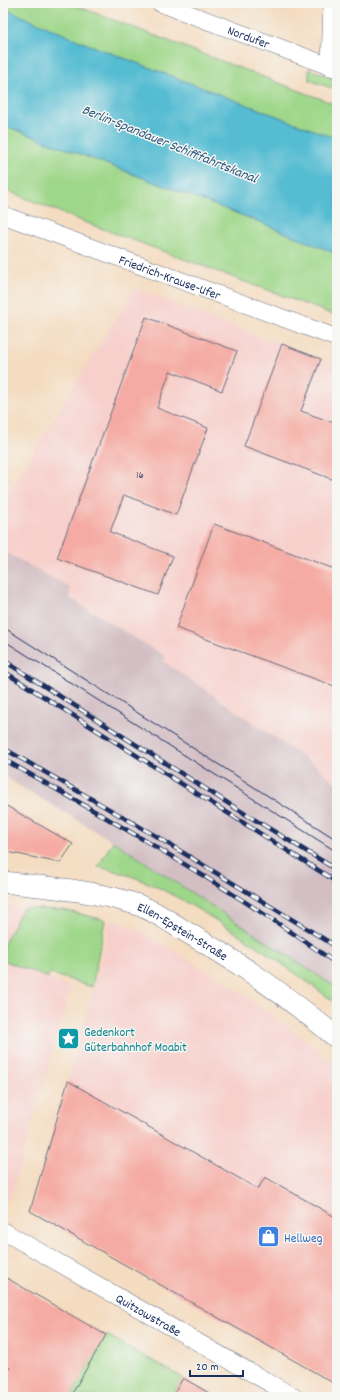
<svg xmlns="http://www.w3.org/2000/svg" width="340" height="1400" font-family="Dekko,sans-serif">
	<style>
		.built { fill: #f7d0cc }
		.industrial { fill: #d2bec3 }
		.green { fill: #9fd78a; stroke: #5d8374 }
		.water { fill: #55bcd2; stroke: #387698 }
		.building { fill: #f5aba3 }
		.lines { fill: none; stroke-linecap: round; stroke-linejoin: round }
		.minor-casing { stroke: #676c80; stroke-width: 18 }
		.major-casing { stroke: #676c80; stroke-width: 22 }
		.minor { stroke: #fff; stroke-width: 17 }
		.major { stroke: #fff; stroke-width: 21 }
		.tram { stroke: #1b2f5e; stroke-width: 1 }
		.rail-casing { stroke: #1b2f5e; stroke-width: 4.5 }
		.rail { stroke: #f6f6f2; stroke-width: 3; stroke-dasharray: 9; stroke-linecap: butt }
		.labels { text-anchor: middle; stroke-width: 3; stroke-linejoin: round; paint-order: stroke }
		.number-label { font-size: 11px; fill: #524e6f }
		.street-label { font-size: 13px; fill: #1b2f5e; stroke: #f6f6f2 }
		.culture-label { font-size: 13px; fill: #0d838f; stroke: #f6f6f2; text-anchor: start }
		.shop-label { font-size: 13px; fill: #366cbe; stroke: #f6f6f2; text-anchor: start }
		.water-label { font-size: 14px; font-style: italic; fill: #2c5981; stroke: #f6f6f2 }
	</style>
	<rect width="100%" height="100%" fill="#f6f6f2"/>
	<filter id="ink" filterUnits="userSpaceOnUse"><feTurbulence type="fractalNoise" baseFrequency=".025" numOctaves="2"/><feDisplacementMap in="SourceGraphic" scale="8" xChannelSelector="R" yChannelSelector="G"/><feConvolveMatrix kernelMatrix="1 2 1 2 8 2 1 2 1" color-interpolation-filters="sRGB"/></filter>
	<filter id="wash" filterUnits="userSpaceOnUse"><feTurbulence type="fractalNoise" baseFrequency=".012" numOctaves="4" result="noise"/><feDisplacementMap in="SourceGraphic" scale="16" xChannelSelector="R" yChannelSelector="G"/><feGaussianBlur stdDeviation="0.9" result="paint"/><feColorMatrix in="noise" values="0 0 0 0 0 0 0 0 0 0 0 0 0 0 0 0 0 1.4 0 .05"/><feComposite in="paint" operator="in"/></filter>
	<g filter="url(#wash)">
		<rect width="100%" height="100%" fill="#f4dcc0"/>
		<g class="built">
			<path d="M134 289 337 365V784L315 765 162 661 166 657 70 597 3 551V502Z"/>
			<path d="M3 905 23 908 3 945Z"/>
			<path d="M111 920 138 929 178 953 246 996 312 1045 337 1067V1385L30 1211 88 1009Z"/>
			<path d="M3 960 71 988 10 1200 3 1196Z"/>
		</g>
		<path class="industrial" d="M3 551 69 587 70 598 166 657 163 661 315 765 337 784V988L131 852 3 776Z"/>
		<g class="green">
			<path d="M3 3H69L337 105V139L87 44 14 14 3 8Z"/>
			<path d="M309 69 337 79V90L309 80Z"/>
			<path d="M3 125 252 219 337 254V316L87 223 3 189Z"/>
			<path d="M113 841 337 988V1004C297 974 257 945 214 919 176 896 143 876 98 867Z"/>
			<path d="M23 908 64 910 105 920 92 987 49 973 48 978 3 960V945Z"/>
			<path d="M105 1334 183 1378 172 1397H70Z"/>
		</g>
		<path class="water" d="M3 8 87 44 337 139V254L252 219 3 125Z"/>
		<g id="blocks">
			<g class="building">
				<path d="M146 317 237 351 222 391 170 371 157 408 208 428 176 515 124 495 110 532 173 556 158 595 57 558Z"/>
				<path d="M282 344 321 359 301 411 337 424V481L244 446Z"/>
				<path d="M214 524 337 570V687L176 628Z"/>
				<path d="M3 804 73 844 60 863 3 851Z"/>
				<path d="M68 1081 258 1189 265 1177 337 1218V1385L30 1211Z"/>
				<path d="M3 1276 106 1335 70 1397H3V1381L10 1368 3 1364Z"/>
				<path d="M183 1378 216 1397H172Z"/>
			</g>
		</g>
	</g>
	<g filter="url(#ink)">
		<use href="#blocks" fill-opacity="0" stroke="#676c80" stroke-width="1"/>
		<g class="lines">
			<defs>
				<g id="minor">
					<path id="s1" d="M160 3 337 69"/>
					<path d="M330 67 332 3"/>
					<path id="s2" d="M3 215 337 338"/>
					<path id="s3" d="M3 1231 294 1397"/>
				</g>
				<g id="major">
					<path id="s4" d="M3 882C46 887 90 890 132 903 150 908 167 920 183 930 237 961 290 998 337 1038"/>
				</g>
			</defs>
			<use href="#minor" class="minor-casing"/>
			<use href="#major" class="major-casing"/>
			<use href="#minor" class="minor"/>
			<use href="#major" class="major"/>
			<g class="tram">
				<path d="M3 627 337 840"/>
				<path d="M3 640 337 852"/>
			</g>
			<defs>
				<g id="rail">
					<path d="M3 660 234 807 337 870"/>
					<path d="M3 671 337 882"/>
					<path d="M3 748 154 835 337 947"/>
					<path d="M3 759C116 823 231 888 337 964"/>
				</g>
			</defs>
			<use href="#rail" class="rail-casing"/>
			<use href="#rail" class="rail"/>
		</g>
	</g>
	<defs>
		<symbol id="sight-square" viewBox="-11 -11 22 22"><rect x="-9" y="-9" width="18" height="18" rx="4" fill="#0f9aa8" stroke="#f6f6f2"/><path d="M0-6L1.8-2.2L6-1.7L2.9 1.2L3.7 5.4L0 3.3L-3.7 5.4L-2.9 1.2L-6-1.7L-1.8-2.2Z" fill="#fff"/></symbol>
		<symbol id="shop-square" viewBox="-11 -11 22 22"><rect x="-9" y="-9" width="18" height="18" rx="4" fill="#3f7fe0" stroke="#f6f6f2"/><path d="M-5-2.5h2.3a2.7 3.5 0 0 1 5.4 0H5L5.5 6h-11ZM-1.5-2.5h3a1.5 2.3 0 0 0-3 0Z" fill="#fff"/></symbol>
	</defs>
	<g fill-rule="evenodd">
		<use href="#sight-square" x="56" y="1026" width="25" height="25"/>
		<use href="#shop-square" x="256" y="1224" width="25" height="25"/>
	</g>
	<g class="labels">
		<g class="number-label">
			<text x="140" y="478">16</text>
		</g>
		<g class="street-label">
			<text dy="5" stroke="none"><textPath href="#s1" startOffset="95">Nordufer</textPath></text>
			<text dy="5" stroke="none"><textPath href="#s2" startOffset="178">Friedrich-Krause-Ufer</textPath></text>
			<text dy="5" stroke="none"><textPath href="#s4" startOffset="189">Ellen-Epstein-Straße</textPath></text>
			<text dy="5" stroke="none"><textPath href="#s3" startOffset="168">Quitzowstraße</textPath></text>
		</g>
		<g class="culture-label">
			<text x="84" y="1036">Gedenkort<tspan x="84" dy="15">Güterbahnhof Moabit</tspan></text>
		</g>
		<g class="shop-label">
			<text x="284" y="1242">Hellweg</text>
		</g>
		<g class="water-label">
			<text transform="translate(170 143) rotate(22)" y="5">Berlin-Spandauer Schifffahrtskanal</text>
		</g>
	</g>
	<rect width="340" height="1400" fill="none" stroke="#f6f6f2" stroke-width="16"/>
	<path d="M190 1370v6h53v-6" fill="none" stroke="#1b2f5e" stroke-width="2"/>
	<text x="196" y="1370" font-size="12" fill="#1b2f5e" stroke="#f6f6f2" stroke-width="3" paint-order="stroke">20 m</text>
</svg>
